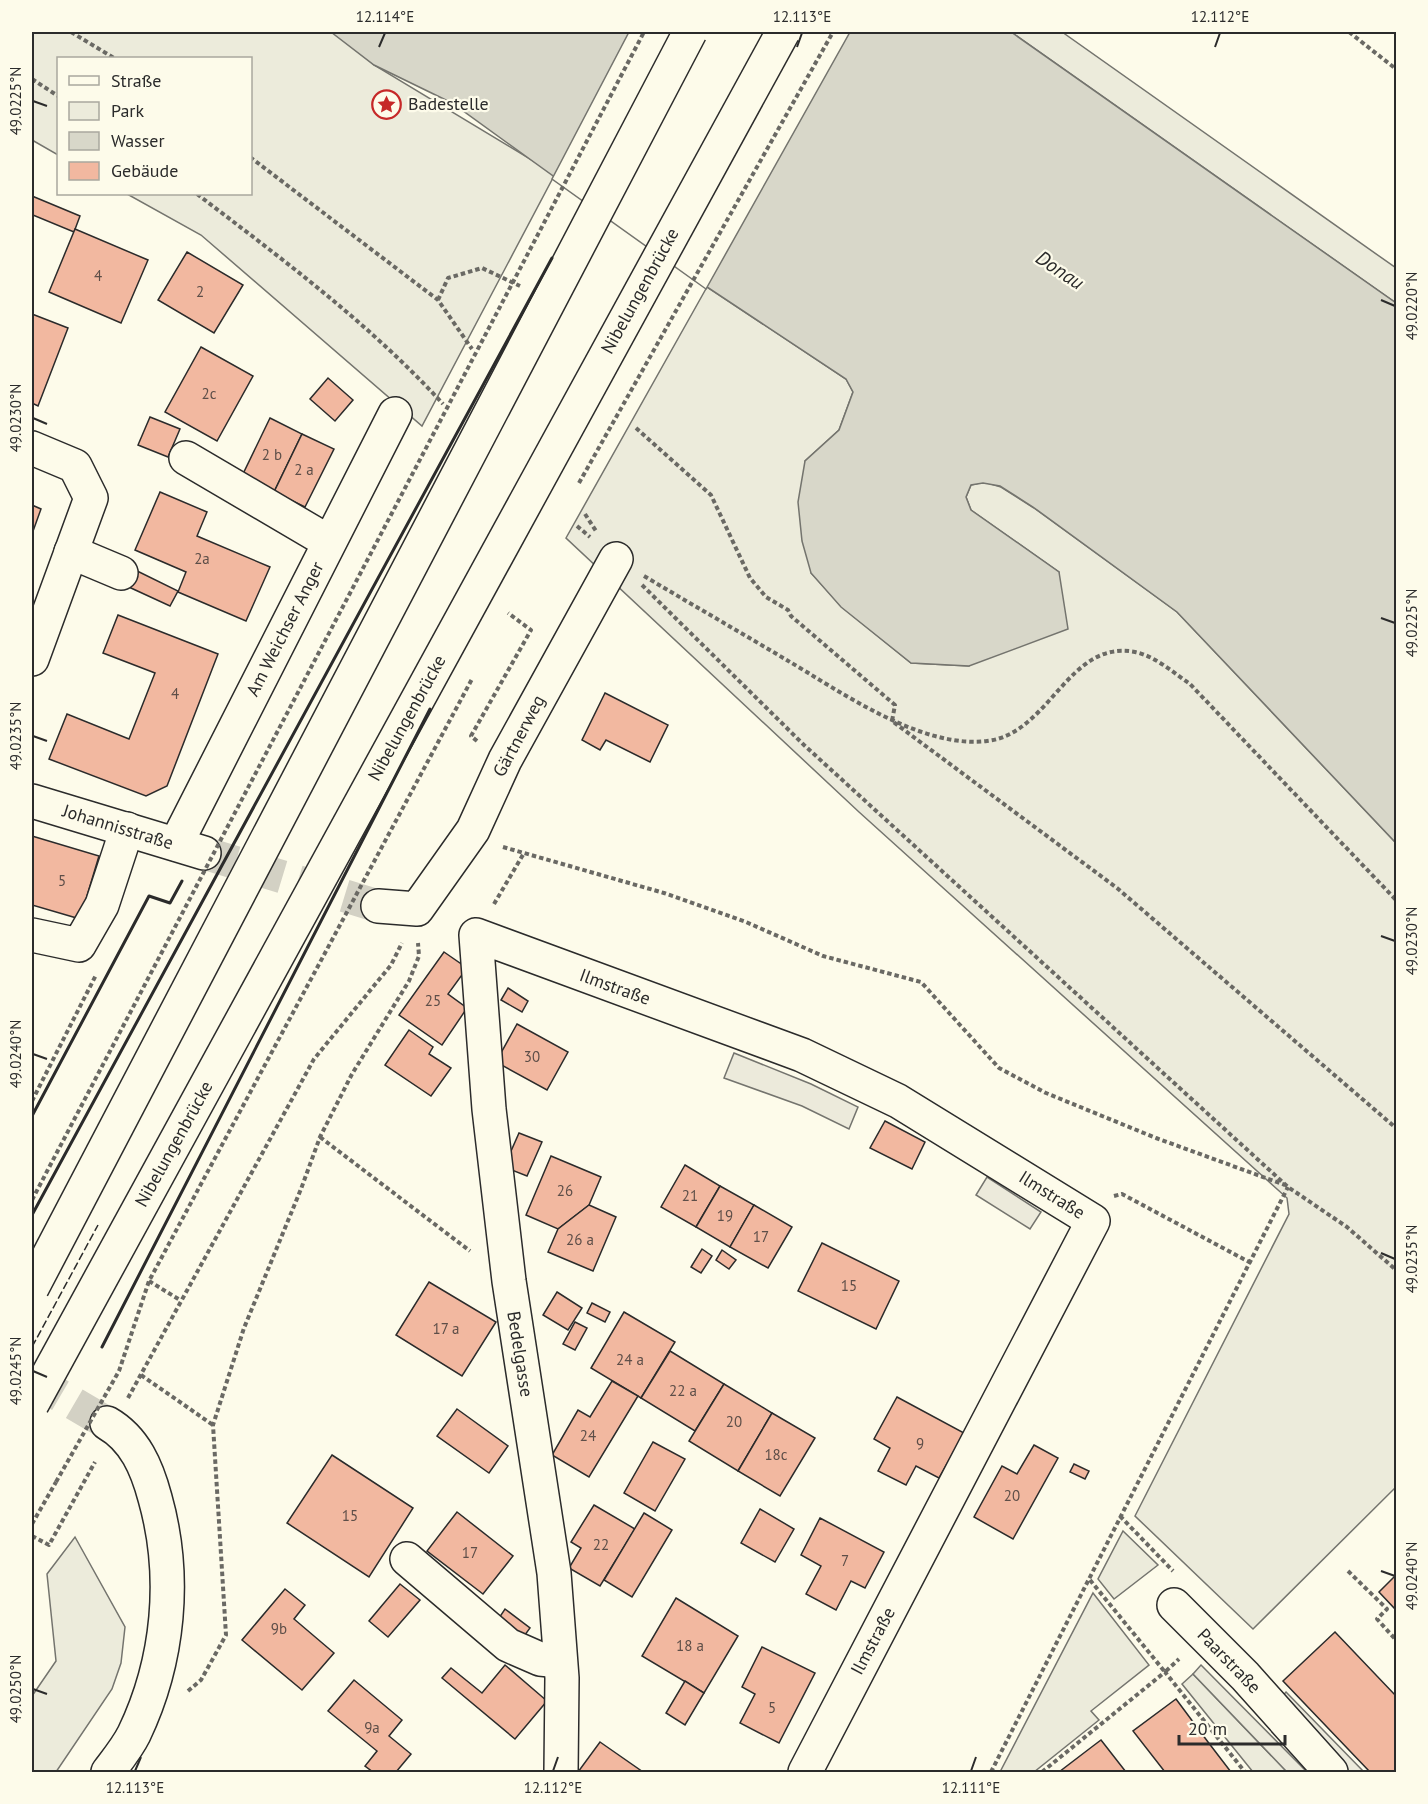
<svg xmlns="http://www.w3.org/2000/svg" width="1428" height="1804" font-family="'PT Sans',sans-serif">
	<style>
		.green { fill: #ecebdb; stroke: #74746e; stroke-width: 1.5 }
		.parking { fill: #eceadb; stroke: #74746e; stroke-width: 1.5 }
		.water { fill: #d8d7c9; stroke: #74746e; stroke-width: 1.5 }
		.pier { fill: #fdfbea; stroke: #74746e; stroke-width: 1.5 }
		.building { fill: #f2b8a0; stroke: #2b2b2b; stroke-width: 1.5 }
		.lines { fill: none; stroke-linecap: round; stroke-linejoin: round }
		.minor-tunnel { stroke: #d3d1c4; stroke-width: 33; stroke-dasharray: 33 16; stroke-linecap: butt }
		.minor-casing { stroke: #2b2b2b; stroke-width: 36 }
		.path { stroke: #6a6964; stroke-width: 4; stroke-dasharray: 4.5 3; stroke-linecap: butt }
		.minor { stroke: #fdfbea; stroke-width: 33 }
		.major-bridge-casing { stroke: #2b2b2b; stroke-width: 36; stroke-linecap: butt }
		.path-bridge { stroke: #6a6964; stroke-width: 4; stroke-dasharray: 4.5 3; stroke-linecap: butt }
		.major-bridge { stroke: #fdfbea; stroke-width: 33 }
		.fence { stroke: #2b2b2b; stroke-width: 1.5; stroke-dasharray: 8 3; stroke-linecap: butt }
		.wall { stroke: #2b2b2b; stroke-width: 3 }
		.ticks { fill: none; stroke: #2b2b2b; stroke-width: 2 }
		.labels { text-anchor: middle; stroke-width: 4.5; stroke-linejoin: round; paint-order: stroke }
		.number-label { font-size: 15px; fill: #5d4e48 }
		.poi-label { font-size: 18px; fill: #2b2b2b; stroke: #fdfbea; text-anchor: start }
		.street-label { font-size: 18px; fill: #2b2b2b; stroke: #fdfbea }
		.water-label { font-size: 20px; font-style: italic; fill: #2b2b2b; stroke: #fdfbea }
		.neatline { fill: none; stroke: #2b2b2b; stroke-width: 2 }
		.ticks-label { font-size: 15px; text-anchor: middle; fill: #2b2b2b }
	</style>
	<rect width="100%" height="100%" fill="#fdfbea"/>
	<g class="green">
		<path d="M32 32H338L374 65 555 174 422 426 201 235 127 194H250V58H58V155L32 140Z"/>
		<path d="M1011 32H1062L1396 268V303Z"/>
		<path d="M707 287 846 379 853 392 839 430 805 461 811 573 842 607 911 663 969 666 1059 572 971 510 966 497 971 485 984 482 1001 487 1034 508 1177 612 1396 843V1487L1253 1629 1135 1516 1289 1214 1287 1198 859 812 566 538Z"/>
		<path d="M1123 1531 1158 1565 1114 1599 1098 1579Z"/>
		<path d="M75 1537 125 1627 121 1663 112 1689 56 1772H32V1696L56 1661 47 1574Z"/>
		<path d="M1093 1593 1149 1665 1091 1711 1099 1720 1034 1772H1000Z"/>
		<path d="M1193 1674 1287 1772H1253L1182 1684Z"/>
	</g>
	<g class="parking">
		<path d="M734 1053 811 1084 858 1107 849 1129 802 1106 724 1078Z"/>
		<path d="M987 1177 1041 1212 1030 1229 976 1195Z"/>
		<path d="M1201 1665 1307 1772H1287L1193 1674Z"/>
		<path d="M1286 1692 1364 1772H1349L1279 1700Z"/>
	</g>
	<path class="water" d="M331 32H1011L1396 303V843L1177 612 1033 507 1000 486 983 483 971 485 966 497 971 510 1059 572 1068 629 969 666 911 663 841 607 811 573 802 541 798 502 805 461 839 430 853 392 846 379 707 287 452 103 374 65Z"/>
	<path class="pier" d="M629 32H850L706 289 552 179Z"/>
	<g class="building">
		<path d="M32 196 80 216 74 232 33 215 32 218Z"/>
		<path d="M75 229 148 260 121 323 49 292Z"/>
		<path d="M187 252 243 285 214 333 158 300Z"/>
		<path d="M32 314 68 328 38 406 32 403Z"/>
		<path d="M201 347 253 376 217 441 165 412Z"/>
		<path d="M328 378 353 400 335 421 310 399Z"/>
		<path d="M150 417 180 429 168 457 138 445Z"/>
		<path d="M270 418 302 434 274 492 242 476Z"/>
		<path d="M302 434 334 449 305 507 274 492Z"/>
		<path d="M160 492 207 512 197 536 270 567 246 621 178 592 186 572 135 550Z"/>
		<path d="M32 505 41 509 32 534Z"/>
		<path d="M125 565 178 591 170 606 118 582Z"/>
		<path d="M118 615 218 654 167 786 146 796 49 759 67 714 129 739 155 673 103 653Z"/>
		<path d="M605 693 668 725 650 762 606 740 600 750 582 740Z"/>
		<path d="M32 836 99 856 80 919 32 905Z"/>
		<path d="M444 952 467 968 448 994 467 1008 442 1045 399 1015Z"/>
		<path d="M508 988 528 1001 522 1012 501 1000Z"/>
		<path d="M517 1024 568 1052 547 1090 496 1062Z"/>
		<path d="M409 1030 433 1047 429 1054 451 1068 431 1096 385 1065Z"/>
		<path d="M885 1121 925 1142 912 1169 870 1148Z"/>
		<path d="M519 1133 542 1142 527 1176 504 1167Z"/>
		<path d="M551 1156 601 1177 589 1205 558 1229 526 1215Z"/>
		<path d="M685 1165 720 1186 696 1227 661 1207Z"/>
		<path d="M720 1186 754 1205 730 1247 696 1227Z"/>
		<path d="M589 1205 616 1217 593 1271 548 1252 558 1229Z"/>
		<path d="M754 1205 792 1227 768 1268 730 1247Z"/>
		<path d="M822 1243 899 1281 876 1329 798 1291Z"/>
		<path d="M702 1249 712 1256 701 1273 691 1267Z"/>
		<path d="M722 1250 736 1260 729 1269 716 1260Z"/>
		<path d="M429 1282 496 1322 462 1376 396 1335Z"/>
		<path d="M557 1292 582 1308 568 1330 543 1315Z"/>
		<path d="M592 1303 610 1312 605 1322 587 1313Z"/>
		<path d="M624 1312 675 1342 641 1398 591 1368Z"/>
		<path d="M575 1322 587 1328 575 1350 563 1344Z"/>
		<path d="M670 1351 724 1384 695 1431 641 1398Z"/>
		<path d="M612 1381 638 1396 589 1477 552 1455 578 1410 590 1417Z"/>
		<path d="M724 1384 772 1413 738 1471 689 1441Z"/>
		<path d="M897 1397 964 1433 939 1478 916 1466 906 1485 878 1471 890 1448 874 1439Z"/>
		<path d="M457 1409 508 1446 489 1473 437 1436Z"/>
		<path d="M772 1413 815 1438 780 1496 738 1471Z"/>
		<path d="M653 1442 685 1459 655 1511 624 1493Z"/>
		<path d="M1034 1445 1058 1458 1013 1539 974 1517 1002 1466 1017 1474Z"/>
		<path d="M332 1455 413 1508 369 1577 287 1523Z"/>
		<path d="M1074 1464 1089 1471 1085 1479 1070 1472Z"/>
		<path d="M594 1505 635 1529 600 1586 569 1568 581 1548 571 1542Z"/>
		<path d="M760 1509 794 1529 775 1562 741 1543Z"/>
		<path d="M457 1512 513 1556 483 1594 427 1551Z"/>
		<path d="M644 1513 672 1530 632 1597 604 1580Z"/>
		<path d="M820 1518 884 1552 865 1588 851 1581 836 1610 806 1594 821 1566 801 1555Z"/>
		<path d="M1396 1575V1610L1379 1592Z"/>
		<path d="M400 1584 420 1600 388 1637 369 1621Z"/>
		<path d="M285 1589 305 1605 294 1619 334 1653 302 1690 242 1640Z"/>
		<path d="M676 1598 738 1636 704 1693 642 1656Z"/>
		<path d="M505 1609 530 1628 522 1639 497 1621Z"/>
		<path d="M1335 1632 1396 1696V1772H1370L1283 1681Z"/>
		<path d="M762 1647 815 1673 779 1743 740 1723 755 1694 742 1687Z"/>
		<path d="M505 1665 547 1701 515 1739 442 1678 451 1668 482 1693Z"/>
		<path d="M354 1680 402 1720 389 1736 411 1754 396 1772H373L365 1766 377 1751 328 1711Z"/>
		<path d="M685 1681 704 1693 685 1725 666 1713Z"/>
		<path d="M1176 1699 1208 1742 1231 1772H1165L1133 1731Z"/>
		<path d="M1101 1740 1126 1772H1059L1093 1746Z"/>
		<path d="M600 1742 643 1772H578Z"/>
	</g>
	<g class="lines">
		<g class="minor-tunnel">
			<path d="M204 853 378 906"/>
			<path d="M32 1379 107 1423"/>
		</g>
		<defs>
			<g id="minor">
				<path d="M32 448 75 466 91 498 32 659"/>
				<path d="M186 458 329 542"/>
				<path d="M71 552 121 573"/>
				<path d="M32 801 204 853"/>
				<path d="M176 844 395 414"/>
				<path d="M378 906 417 909 473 830 505 760 616 559"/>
				<path d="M32 935 79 945 102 905 127 829"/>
				<path d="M107 1423C135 1439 147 1468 155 1498 177 1576 169 1661 134 1734 127 1748 117 1760 108 1772"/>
				<path d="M407 1559 508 1645 540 1659 560 1661"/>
				<path d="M1174 1605 1245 1676 1331 1772"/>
				<path d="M561 1772 562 1678 554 1573 509 1281 489 1109 476 935 802 1055 898 1101 1093 1221 805 1772"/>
			</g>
		</defs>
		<use href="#minor" class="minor-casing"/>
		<g class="path">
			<path d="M71 32 114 58"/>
			<path d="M1349 32 1396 69"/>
			<path d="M32 79 58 96"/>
			<path d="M250 157 438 300 472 349"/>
			<path d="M197 194C282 259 370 324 443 404"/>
			<path d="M438 300 448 278 482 268 520 286"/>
			<path d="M636 428 711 495 750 578 766 597 788 610 791 616 895 705 892 721 1117 888 1396 1128"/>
			<path d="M585 514 596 531"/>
			<path d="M577 526 590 537"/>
			<path d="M644 576C691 604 738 631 785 659 840 691 920 749 987 741 1050 734 1068 639 1135 652 1155 656 1174 673 1190 684L1396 900"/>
			<path d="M642 585 804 745 1288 1187 1347 1227 1396 1270"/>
			<path d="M477 741 471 736 531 630 508 613"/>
			<path d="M503 847 664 893 746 922 823 956 921 982 999 1068 1046 1093 1156 1138 1285 1185"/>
			<path d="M494 904 524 853"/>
			<path d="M32 1101 96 975"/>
			<path d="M320 1137 470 1251"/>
			<path d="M1114 1196 1122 1194 1251 1263"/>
			<path d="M149 1281 180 1300"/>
			<path d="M141 1375 213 1425"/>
			<path d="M128 1398 314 1059 391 965 402 943"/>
			<path d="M1120 1516 1173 1571"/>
			<path d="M1396 1521V1526"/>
			<path d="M32 1524 56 1482"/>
			<path d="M32 1536 49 1545 95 1462"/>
			<path d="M1348 1571 1387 1609 1377 1619 1396 1640"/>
			<path d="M1090 1580 1165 1672 1179 1659"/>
			<path d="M188 1691 201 1680 226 1635 213 1425 244 1328 301 1189 320 1137 352 1074 409 981 419 956 418 943"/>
			<path d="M991 1772 1288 1187"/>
			<path d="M1042 1772 1165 1672 1245 1772"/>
		</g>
		<use href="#minor" class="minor"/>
		<defs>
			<g id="major-bridge">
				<path d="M32 1288 690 32"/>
				<path d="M32 1404 783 32"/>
			</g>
		</defs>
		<use href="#major-bridge" class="major-bridge-casing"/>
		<g class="path-bridge">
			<path d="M579 483 833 32"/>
			<path d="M32 1200 644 32"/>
			<path d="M56 1482 119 1371 149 1281 472 679"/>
		</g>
		<use href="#major-bridge" class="major-bridge"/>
		<path class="fence" d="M32 1347 98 1225"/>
		<g class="wall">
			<path d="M32 1116 149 896 170 903 182 881"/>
			<path d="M32 1215 552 258"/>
			<path d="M102 1347 430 709"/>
		</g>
	</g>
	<path class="ticks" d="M379 47 385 33M797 47 802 33M1215 47 1220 33M33 101 47 106M1381 300 1395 306M33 418 47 424M1381 618 1395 623M33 736 47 741M1381 936 1395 941M33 1054 47 1059M1381 1253 1395 1259M33 1371 47 1377M1381 1571 1395 1576M33 1689 47 1694M135 1771 141 1757M553 1771 558 1757M971 1771 976 1757"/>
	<defs>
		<symbol id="sight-ring" viewBox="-11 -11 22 22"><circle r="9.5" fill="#fdfbea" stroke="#c62828" stroke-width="1.5"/><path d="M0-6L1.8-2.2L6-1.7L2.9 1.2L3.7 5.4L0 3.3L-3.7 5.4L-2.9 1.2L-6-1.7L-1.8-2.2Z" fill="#c62828"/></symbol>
	</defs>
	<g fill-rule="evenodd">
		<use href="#sight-ring" x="370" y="88" width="33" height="33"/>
	</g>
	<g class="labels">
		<g class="number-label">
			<text x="98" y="281">4</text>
			<text x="200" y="297">2</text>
			<text x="209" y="399">2c</text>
			<text x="272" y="460">2 b</text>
			<text x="304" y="475">2 a</text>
			<text x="202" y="564">2a</text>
			<text x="175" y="699">4</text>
			<text x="62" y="886">5</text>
			<text x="433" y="1006">25</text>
			<text x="532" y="1062">30</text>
			<text x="565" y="1196">26</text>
			<text x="690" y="1201">21</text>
			<text x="725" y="1221">19</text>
			<text x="761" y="1242">17</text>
			<text x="580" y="1245">26 a</text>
			<text x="849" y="1291">15</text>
			<text x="446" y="1334">17 a</text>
			<text x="630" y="1365">24 a</text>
			<text x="683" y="1396">22 a</text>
			<text x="734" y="1427">20</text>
			<text x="588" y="1441">24</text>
			<text x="920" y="1449">9</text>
			<text x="776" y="1460">18c</text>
			<text x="1012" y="1501">20</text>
			<text x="350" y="1521">15</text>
			<text x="601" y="1550">22</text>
			<text x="470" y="1558">17</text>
			<text x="845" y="1566">7</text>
			<text x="279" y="1634">9b</text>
			<text x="690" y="1651">18 a</text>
			<text x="772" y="1713">5</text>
			<text x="372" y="1733">9a</text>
		</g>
		<g class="poi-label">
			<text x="408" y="110">Badestelle</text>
		</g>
		<g class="street-label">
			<text transform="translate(640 291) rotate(-61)" y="6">Nibelungenbrücke</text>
			<text transform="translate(285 629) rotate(-63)" y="6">Am Weichser Anger</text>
			<text transform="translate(407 718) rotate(-61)" y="6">Nibelungenbrücke</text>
			<text transform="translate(519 736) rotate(-62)" y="6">Gärtnerweg</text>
			<text transform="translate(118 827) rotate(17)" y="6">Johannisstraße</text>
			<text transform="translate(615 987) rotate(20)" y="6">Ilmstraße</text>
			<text transform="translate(174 1144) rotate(-61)" y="6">Nibelungenbrücke</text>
			<text transform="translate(1052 1195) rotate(32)" y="6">Ilmstraße</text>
			<text transform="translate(520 1354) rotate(81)" y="6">Bedelgasse</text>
			<text transform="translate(873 1641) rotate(-62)" y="6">Ilmstraße</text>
			<text transform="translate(1229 1661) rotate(46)" y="6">Paarstraße</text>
		</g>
		<g class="water-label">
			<text transform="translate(1060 270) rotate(34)" y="7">Donau</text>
		</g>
	</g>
	<rect width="1428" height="1804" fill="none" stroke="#fdfbea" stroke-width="66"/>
	<rect x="57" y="57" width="195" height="138" fill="#fdfbea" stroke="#a9a89e" stroke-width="1.5"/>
	<rect x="69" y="76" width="30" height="9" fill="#fdfbea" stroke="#a9a89e" stroke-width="1.5"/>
	<text x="111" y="87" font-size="18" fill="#2b2b2b">Straße</text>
	<rect x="69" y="102" width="30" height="18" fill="#ecebdb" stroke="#a9a89e" stroke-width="1.5"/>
	<text x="111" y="117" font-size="18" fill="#2b2b2b">Park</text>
	<rect x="69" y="132" width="30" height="18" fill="#d8d7c9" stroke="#a9a89e" stroke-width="1.5"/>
	<text x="111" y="147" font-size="18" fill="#2b2b2b">Wasser</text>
	<rect x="69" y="162" width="30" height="18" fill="#f2b8a0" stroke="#a9a89e" stroke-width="1.5"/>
	<text x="111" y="177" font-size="18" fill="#2b2b2b">Gebäude</text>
	<path d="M1179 1735v9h106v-9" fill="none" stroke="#2b2b2b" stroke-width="3"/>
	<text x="1188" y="1735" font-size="18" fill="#2b2b2b" stroke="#fdfbea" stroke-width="4.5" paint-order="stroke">20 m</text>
	<rect x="33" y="33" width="1362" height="1738" class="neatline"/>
	<g class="ticks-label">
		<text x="385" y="22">12.114°E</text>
		<text x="802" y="22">12.113°E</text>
		<text x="1220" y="22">12.112°E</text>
		<text transform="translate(16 101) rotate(-90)" y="5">49.0225°N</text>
		<text transform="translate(1412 306) rotate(-90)" y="5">49.0220°N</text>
		<text transform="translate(16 418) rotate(-90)" y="5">49.0230°N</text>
		<text transform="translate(1412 623) rotate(-90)" y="5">49.0225°N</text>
		<text transform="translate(16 736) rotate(-90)" y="5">49.0235°N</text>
		<text transform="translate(1412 941) rotate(-90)" y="5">49.0230°N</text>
		<text transform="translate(16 1054) rotate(-90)" y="5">49.0240°N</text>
		<text transform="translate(1412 1259) rotate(-90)" y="5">49.0235°N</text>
		<text transform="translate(16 1371) rotate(-90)" y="5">49.0245°N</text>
		<text transform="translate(1412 1576) rotate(-90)" y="5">49.0240°N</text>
		<text transform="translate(16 1689) rotate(-90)" y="5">49.0250°N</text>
		<text x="135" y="1793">12.113°E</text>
		<text x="553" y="1793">12.112°E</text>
		<text x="971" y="1793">12.111°E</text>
	</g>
</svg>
